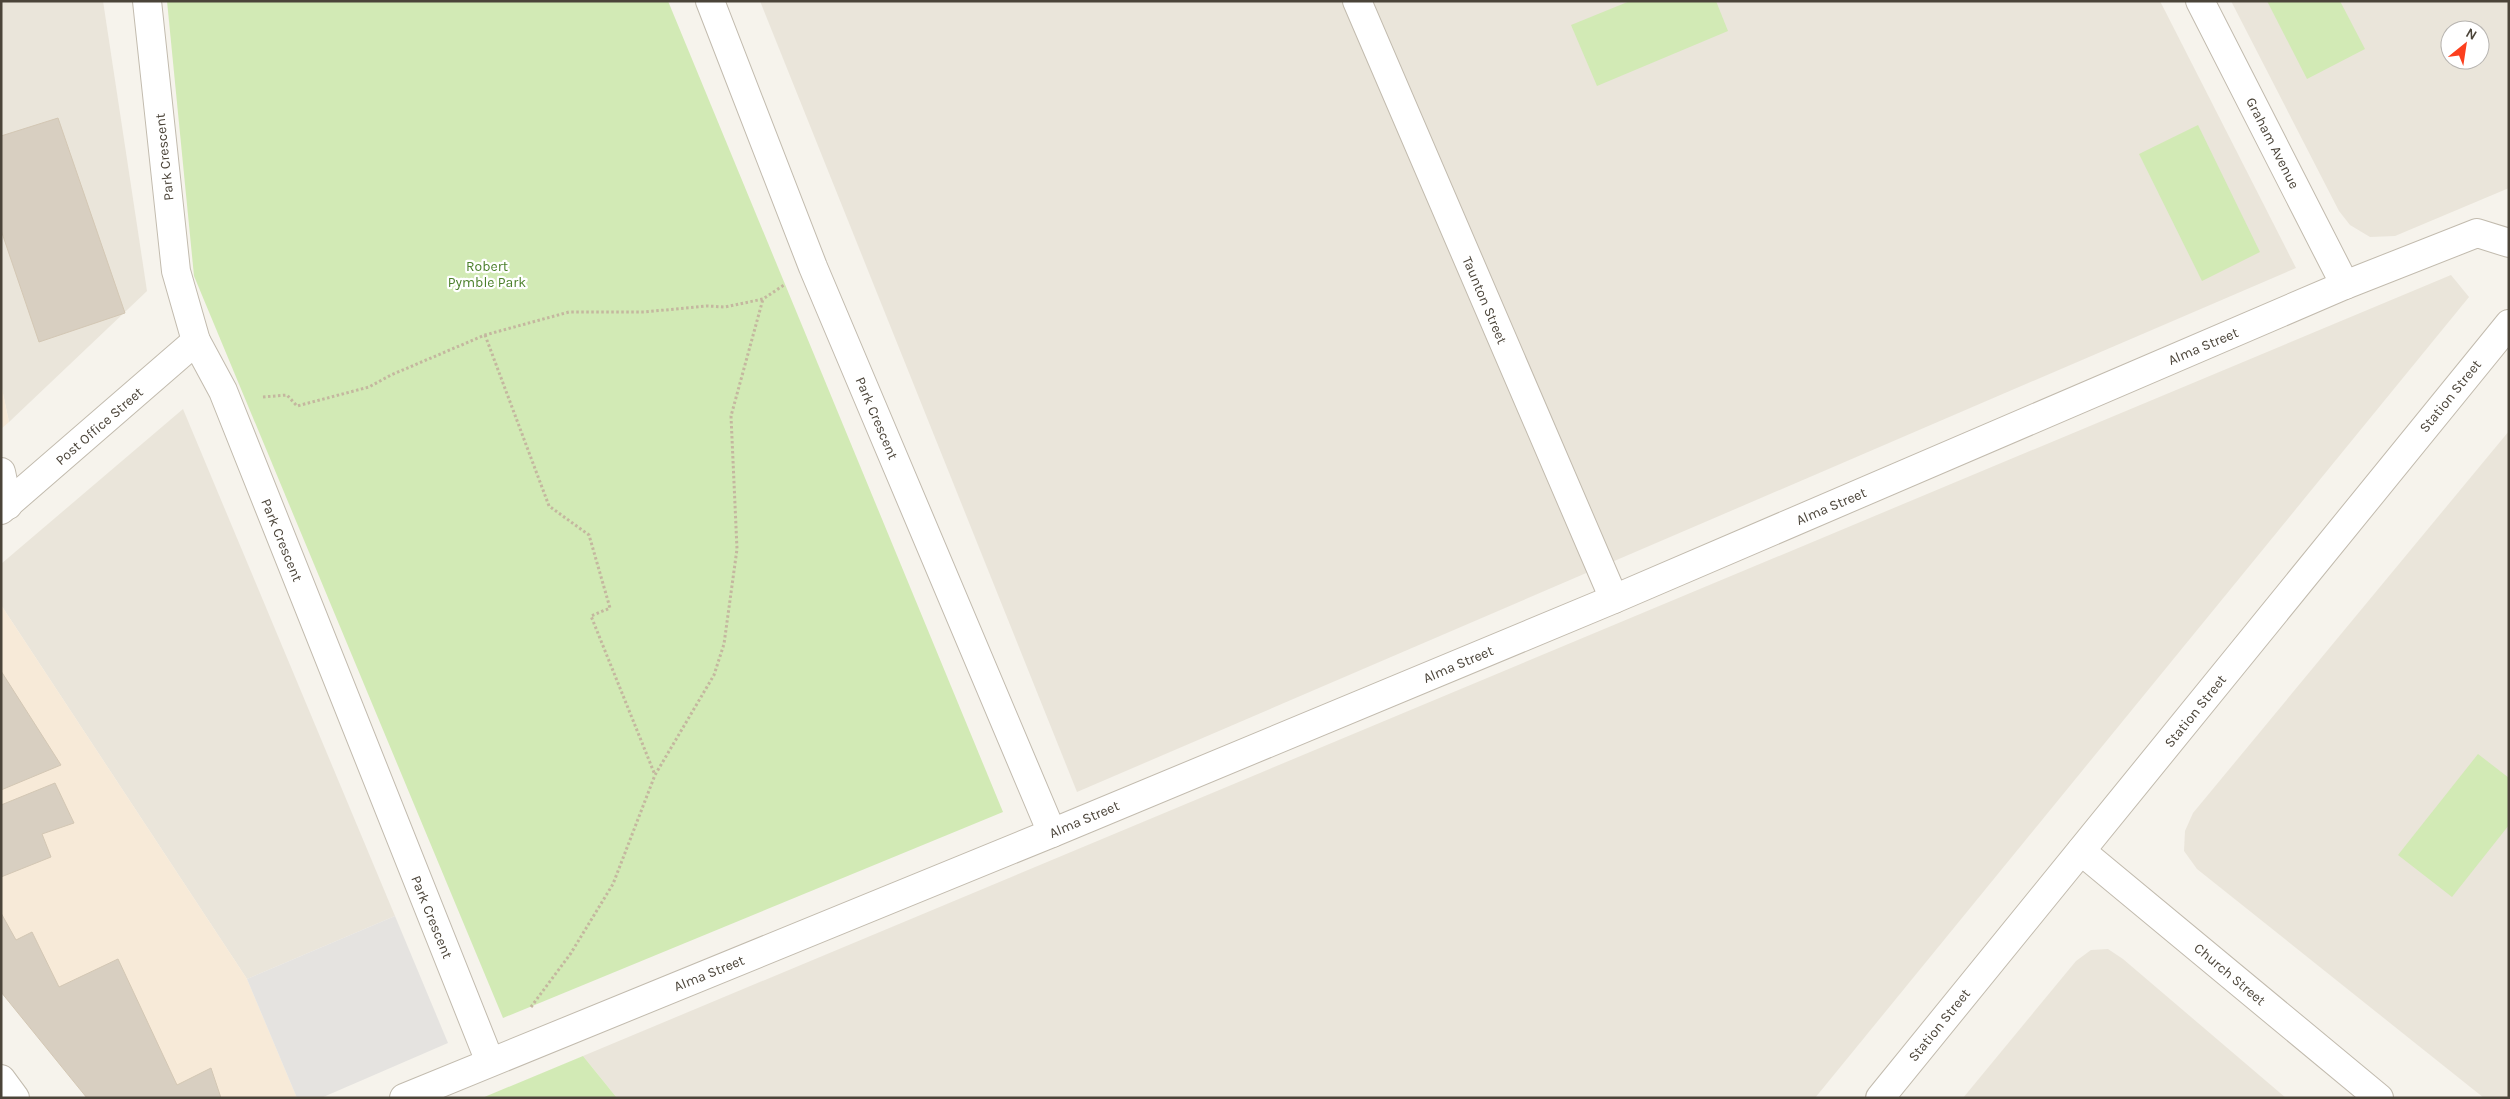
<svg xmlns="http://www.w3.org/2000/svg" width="2510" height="1099" font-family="Karla,sans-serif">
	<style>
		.residential { fill: #eae5da; fill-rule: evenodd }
		.commercial { fill: #f7ead8 }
		.green { fill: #d2eab5 }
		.parking { fill: #e5e3e0 }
		.building { fill: #d8cfc1; stroke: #d3c7b4 }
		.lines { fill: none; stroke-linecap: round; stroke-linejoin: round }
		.minor-casing { stroke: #c2bbae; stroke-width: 30 }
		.path { stroke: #c4b79f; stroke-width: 3; stroke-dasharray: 2.5 2.5; stroke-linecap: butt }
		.minor { stroke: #fff; stroke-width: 28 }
		.labels { text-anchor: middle; stroke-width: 4.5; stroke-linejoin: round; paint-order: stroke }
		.street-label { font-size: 14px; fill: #4b4439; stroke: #fff }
		.park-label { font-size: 14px; fill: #4a7f2a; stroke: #fff }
	</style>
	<rect width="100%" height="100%" fill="#f6f3ec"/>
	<g class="residential">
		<path d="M1 1H103L147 291 9 422 1 384Z"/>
		<path d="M760 1H2160L2296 268 1077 792Z"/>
		<path d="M2231 1H2509V188L2395 236 2370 237 2350 225 2339 211ZM2450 30H2480V60H2450Z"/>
		<path d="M2451 275 2469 297 1815 1098H617L583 1056Z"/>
		<path d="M183 409 395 916 247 979 1 605V564Z"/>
		<path d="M2509 431V1098H2484L2197 869 2184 851 2185 831 2193 813Z"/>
		<path d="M2108 949 2123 959 2286 1098H1963L2076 961 2091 950Z"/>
	</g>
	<g class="commercial">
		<path d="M1 384 9 422 1 429Z"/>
		<path d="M1 605 247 979 297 1098H90L1 975Z"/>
	</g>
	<g class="green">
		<path d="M167 1H668L1003 812 503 1018 194 276Z"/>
		<path d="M1630 1H1716L1728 31 1597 86 1571 25Z"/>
		<path d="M2267 1H2340L2365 49 2307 79Z"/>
		<path d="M2198 125 2260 252 2202 281 2139 154Z"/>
		<path d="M2478 754 2509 778V825L2452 897 2398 855Z"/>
		<path d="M583 1056 617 1098H482Z"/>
	</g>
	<path class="parking" d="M395 916 448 1043 321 1098H297L247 979Z"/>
	<g class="building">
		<path d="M58 118 125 313 39 342 1 230V136Z"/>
		<path d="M1 671 61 765 1 790Z"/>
		<path d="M55 783 74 823 42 834 51 857 1 877V805Z"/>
		<path d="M1 913 16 940 32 932 59 987 118 959 177 1085 211 1068 221 1098H87L1 992Z"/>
	</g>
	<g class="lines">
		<defs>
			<g id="minor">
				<path d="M147 1 176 271 196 341 223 391 490 1062"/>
				<path d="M710 1 813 267 1052 833"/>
				<path d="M1357 1 1614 599"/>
				<path d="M2200 1 2345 285"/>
				<path d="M1 472 8 505"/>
				<path d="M1 510 196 341"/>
				<path d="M2081 851 2379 1098"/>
				<path d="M1 1079 15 1098"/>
				<path d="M404 1098 1052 833 1614 599 2345 285 2477 233 2509 243"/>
				<path d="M1880 1098 2509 324"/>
			</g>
		</defs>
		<use href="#minor" class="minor-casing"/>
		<g class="path">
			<path d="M485 335 549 506 589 535 610 608 591 616 655 775"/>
			<path d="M263 397 287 395 297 406 369 387 391 375 485 335 569 312H644L707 306 725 307 763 299 784 285"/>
			<path d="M531 1007 571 953 613 884 655 775 714 675 724 644 737 549 731 416 763 299"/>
		</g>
		<use href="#minor" class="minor"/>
	</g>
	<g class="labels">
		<g class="street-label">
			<text transform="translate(2273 143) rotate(63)" y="5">Graham Avenue</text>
			<text transform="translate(164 157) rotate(-96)" y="5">Park Crescent</text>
			<text transform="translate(1485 300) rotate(67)" y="5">Taunton Street</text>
			<text transform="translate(2203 346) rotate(-23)" y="5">Alma Street</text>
			<text transform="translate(2450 396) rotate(-51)" y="5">Station Street</text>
			<text transform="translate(877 418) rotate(67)" y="5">Park Crescent</text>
			<text transform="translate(99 426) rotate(-41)" y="5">Post Office Street</text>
			<text transform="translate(1831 506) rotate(-23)" y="5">Alma Street</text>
			<text transform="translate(282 540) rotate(68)" y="5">Park Crescent</text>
			<text transform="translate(1458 664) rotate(-23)" y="5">Alma Street</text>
			<text transform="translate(2195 711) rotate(-51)" y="5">Station Street</text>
			<text transform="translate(1084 819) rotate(-23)" y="5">Alma Street</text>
			<text transform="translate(432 917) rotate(68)" y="5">Park Crescent</text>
			<text transform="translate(709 973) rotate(-22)" y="5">Alma Street</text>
			<text transform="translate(2230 974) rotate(40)" y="5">Church Street</text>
			<text transform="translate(1939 1025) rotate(-51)" y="5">Station Street</text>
		</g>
		<g class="park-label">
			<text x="487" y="271">Robert<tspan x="487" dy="16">Pymble Park</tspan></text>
		</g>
	</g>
	<rect width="2510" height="1099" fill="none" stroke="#4b4439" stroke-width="5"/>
	<g transform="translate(2465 45) rotate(30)"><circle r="24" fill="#ffffff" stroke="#b7b4b0"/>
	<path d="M0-4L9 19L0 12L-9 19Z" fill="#fc3f1d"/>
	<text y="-8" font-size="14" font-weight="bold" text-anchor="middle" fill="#4b4439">N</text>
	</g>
</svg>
